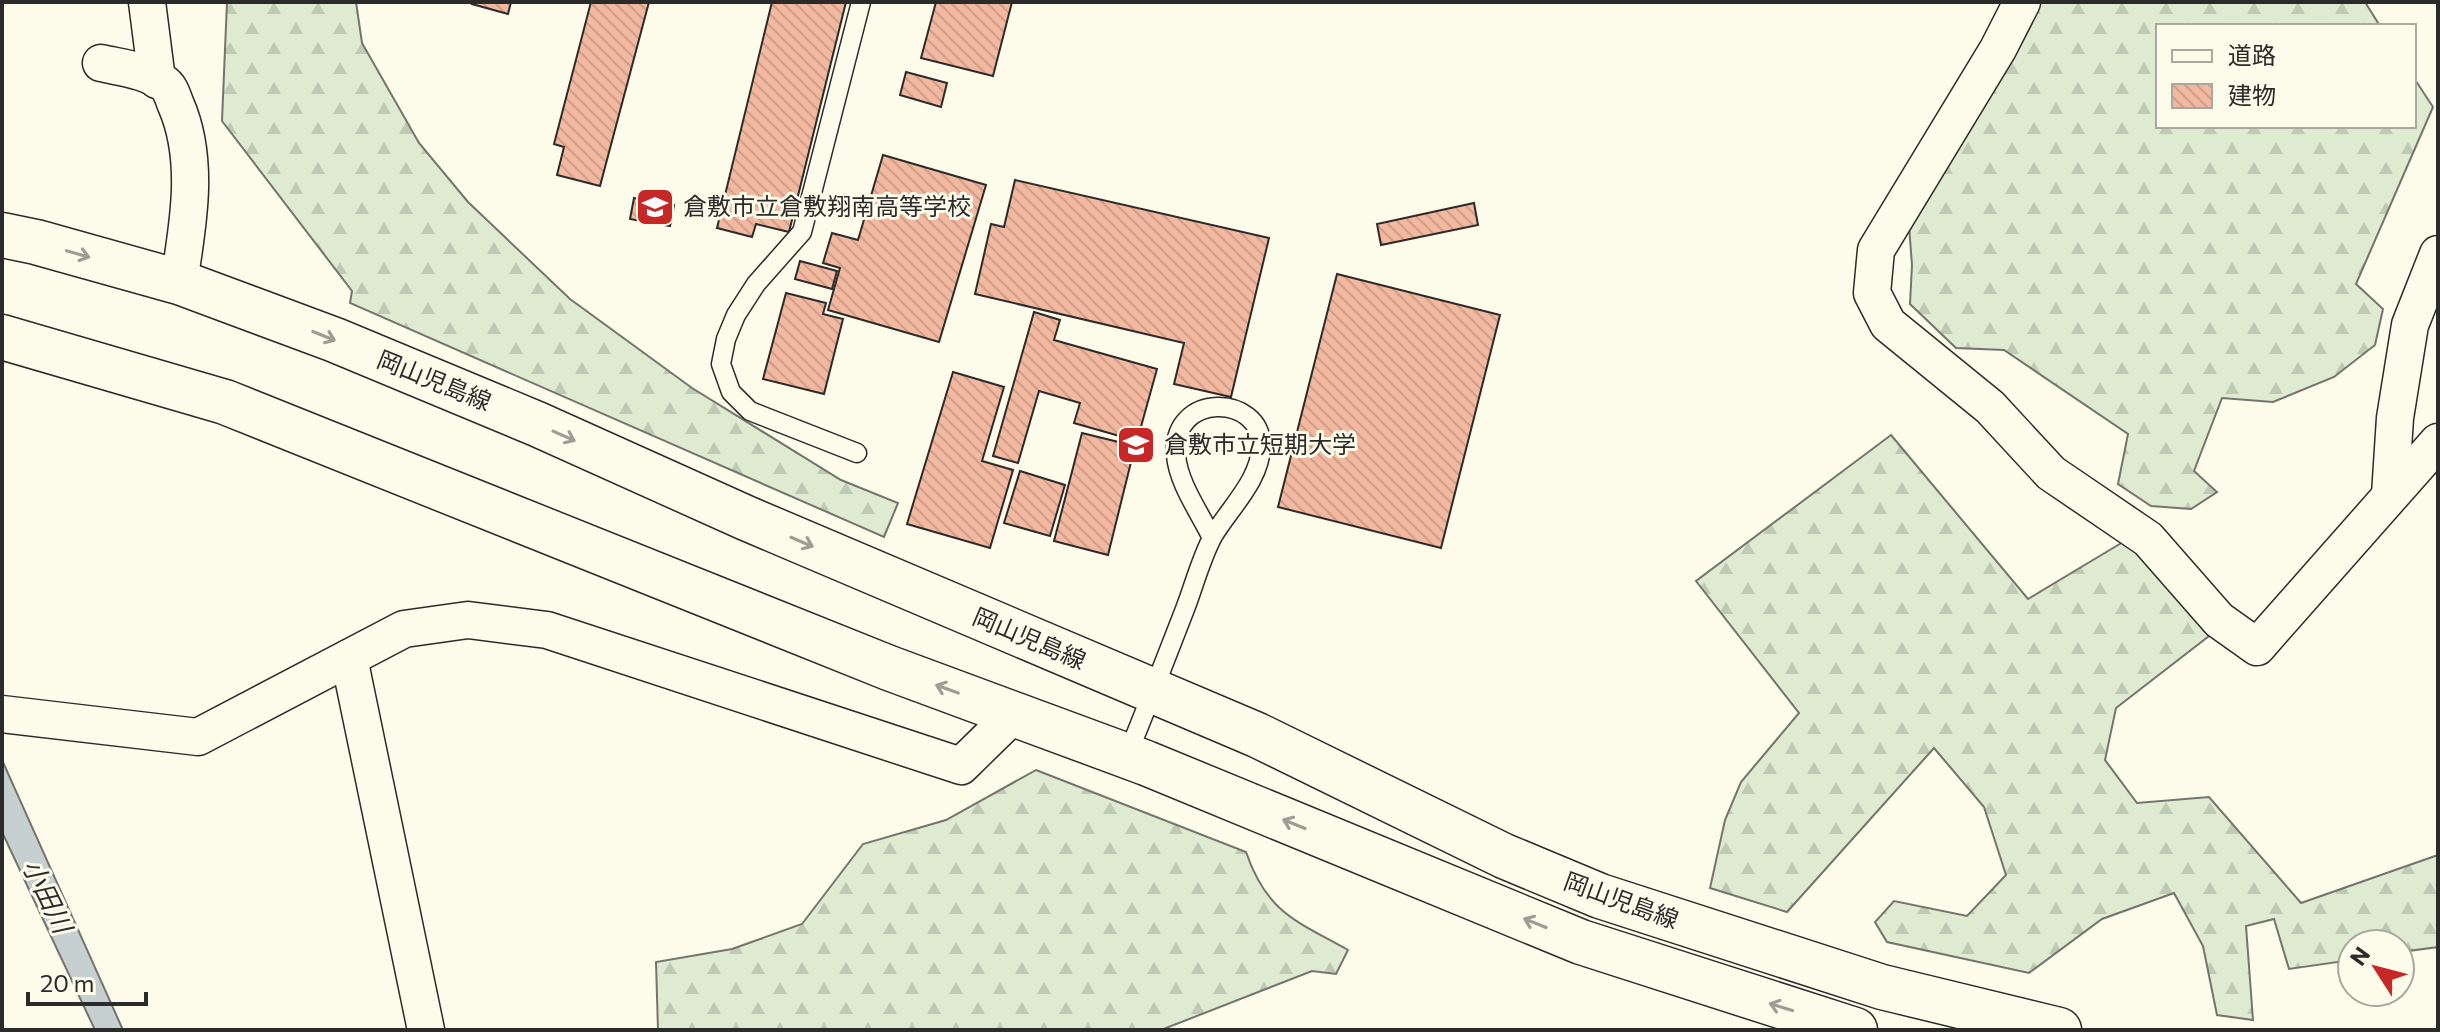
<svg xmlns="http://www.w3.org/2000/svg" width="2440" height="1032" font-family="Commissioner,'Noto Sans JP',sans-serif">
	<style>
		.forest { fill: url(#forest-firs); stroke: #74746e; stroke-width: 2 }
		.water { fill: #c7d0d0; stroke: #74746e; stroke-width: 2 }
		.building { fill: url(#building-back-hatch); stroke: #2b2b2b; stroke-width: 2 }
		.lines { fill: none; stroke-linecap: round; stroke-linejoin: round }
		.lane-casing { stroke: #2b2b2b; stroke-width: 21 }
		.street-casing { stroke: #2b2b2b; stroke-width: 39 }
		.primary-casing { stroke: #2b2b2b; stroke-width: 47 }
		.lane { stroke: #fdfbea; stroke-width: 18 }
		.street { stroke: #fdfbea; stroke-width: 36 }
		.primary { stroke: #fdfbea; stroke-width: 44 }
		.oneway { stroke: #9e9d94 }
		.labels { text-anchor: middle; stroke-width: 6; stroke-linejoin: round; paint-order: stroke }
		.poi-label { font-size: 24px; fill: #2b2b2b; stroke: #fdfbea; text-anchor: start }
		.street-label { font-size: 24px; fill: #2b2b2b; stroke: #fdfbea }
		.water-label { font-size: 26px; font-style: italic; fill: #2b2b2b; stroke: #fdfbea }
	</style>
	<defs>
		<pattern id="forest-firs" width="22" height="20" patternUnits="userSpaceOnUse" patternTransform="scale(2)"><rect width="22" height="20" fill="#deebd1"/><path d="M5 1l3.5 6h-7zM16 11l3.5 6h-7z" fill="#bfcab4"/></pattern>
		<pattern id="building-back-hatch" width="6" height="6" patternUnits="userSpaceOnUse" patternTransform="scale(2)"><rect width="6" height="6" fill="#f2b8a0"/><path d="M-1 5l2 2M0 0l6 6M5-1l2 2" fill="none" stroke="#d09e8a"/></pattern>
	</defs>
	<rect width="100%" height="100%" fill="#fdfbea"/>
	<g class="forest">
		<path d="M227 2H356L362 43 419 143 468 202 570 299 692 388 841 480 898 503 884 537 350 303 352 291 222 121Z"/>
		<path d="M2039 2H2365L2380 26H2158V126H2414V78L2433 107 2356 284 2383 309 2375 345 2334 377 2273 402 2222 398 2194 471 2217 492 2191 509 2151 506 2118 484 2128 434 2004 350 1956 348 1910 304 1912 265 1909 226Z"/>
		<path d="M1891 435 2028 599 2123 542 2138 547 2209 636 2116 708 2105 760 2137 803 2209 797 2301 903 2438 855V947L2400 952V944H2352V960L2289 969 2274 919 2246 926 2253 1020 2217 1015 2203 946 2174 893 2102 919 2029 973 1887 942 1875 922 1894 901 1967 916 2006 875 1984 807 1934 748 1787 912 1710 888 1725 820 1741 782 1799 713 1696 581Z"/>
		<path d="M1036 770 1246 852C1267 913 1296 921 1348 950L1336 974 1312 971 1161 1030H658L656 962 732 949 802 924 863 844 946 820Z"/>
	</g>
	<path class="water" d="M2 760 123 1030H95L2 832Z"/>
	<g class="building">
		<path d="M473 2H511L508 14 472 4Z"/>
		<path d="M591 2H649L600 186 557 175 564 147 554 144Z"/>
		<path d="M772 2H846L789 232 756 224 752 237 717 228Z"/>
		<path d="M936 2H1012L993 76 921 58Z"/>
		<path d="M906 72 947 83 941 107 900 95Z"/>
		<path d="M883 155 986 185 939 342 828 310 840 268 823 263 832 233 858 240Z"/>
		<path d="M1015 180 1269 238 1231 397 1174 384 1184 343 975 294 991 224 1004 227Z"/>
		<path d="M634 198 674 205 670 226 630 219Z"/>
		<path d="M1474 203 1478 225 1381 245 1377 224Z"/>
		<path d="M800 261 837 271 832 289 795 279Z"/>
		<path d="M1337 274 1500 315 1441 548 1278 507Z"/>
		<path d="M786 293 826 303 823 314 843 319 824 394 763 379Z"/>
		<path d="M1034 312 1060 320 1054 340 1157 369 1137 441 1074 423 1080 403 1039 391 1018 463 993 456Z"/>
		<path d="M953 372 1004 387 982 461 1013 470 990 548 907 524Z"/>
		<path d="M1082 433 1135 446 1108 555 1054 541Z"/>
		<path d="M1020 471 1065 485 1050 536 1004 523Z"/>
	</g>
	<g class="lines">
		<defs>
			<g id="lane">
				<path d="M857 453 750 411 731 392 721 364 726 339 736 315 756 284 802 232 861 2"/>
				<path d="M1127 756C1147 707 1166 658 1185 609 1194 586 1201 558 1213 536 1229 509 1261 479 1261 446 1262 394 1171 391 1176 455 1178 483 1200 513 1212 538"/>
			</g>
			<g id="street">
				<path d="M147 2 157 80"/>
				<path d="M2022 2 1998 49 1876 250 1872 293 1888 324 1990 407 2051 473 2148 539 2219 620 2257 647 2438 442"/>
				<path d="M101 63C123 68 146 70 165 84 171 89 173 98 176 105 200 160 188 225 179 282"/>
				<path d="M2390 495 2395 418 2410 325 2438 254"/>
				<path d="M349 658 426 1030"/>
				<path d="M2 714 198 737 404 629 468 620 547 630 961 766 1014 714"/>
			</g>
			<g id="primary">
				<path d="M2 235 36 242 179 282 335 340 537 424 746 518 1257 735 1504 856 1600 896 1882 987 2059 1030"/>
				<path d="M2 337 225 402 889 668 1146 763 1581 942 1855 1030"/>
			</g>
		</defs>
		<use href="#lane" class="lane-casing"/>
		<use href="#street" class="street-casing"/>
		<use href="#primary" class="primary-casing"/>
		<use href="#lane" class="lane"/>
		<use href="#street" class="street"/>
		<use href="#primary" class="primary"/>
	</g>
	<defs><path id="oneway-shaft" d="M-6 0H5M1.5-3L5.5 0L1.5 3" fill="none" stroke-width="1.6" stroke-linecap="round" stroke-linejoin="round" transform="scale(2)"/></defs>
	<g class="oneway">
		<use href="#oneway-shaft" transform="translate(78 254) rotate(16)"/>
		<use href="#oneway-shaft" transform="translate(324 336) rotate(22)"/>
		<use href="#oneway-shaft" transform="translate(564 436) rotate(24)"/>
		<use href="#oneway-shaft" transform="translate(802 542) rotate(23)"/>
		<use href="#oneway-shaft" transform="translate(947 689) rotate(-160)"/>
		<use href="#oneway-shaft" transform="translate(1294 824) rotate(-158)"/>
		<use href="#oneway-shaft" transform="translate(1535 923) rotate(-158)"/>
		<use href="#oneway-shaft" transform="translate(1781 1007) rotate(-163)"/>
	</g>
	<defs>
		<symbol id="school-square" viewBox="-11 -11 22 22"><rect x="-9" y="-9" width="18" height="18" rx="4" fill="#c62828" stroke="#fdfbea"/><path d="M0-5L7-2L0 1L-7-2ZM-4 1L0 2.5L4 1V4Q0 6-4 4Z" fill="#fff"/></symbol>
		<symbol id="university-square" viewBox="-11 -11 22 22"><rect x="-9" y="-9" width="18" height="18" rx="4" fill="#c62828" stroke="#fdfbea"/><path d="M0-5L7-2L0 1L-7-2ZM-4 1L0 2.5L4 1V4Q0 6-4 4Z" fill="#fff"/></symbol>
	</defs>
	<g fill-rule="evenodd">
		<use href="#school-square" x="633" y="185" width="44" height="44"/>
		<use href="#university-square" x="1114" y="423" width="44" height="44"/>
	</g>
	<g class="labels">
		<g class="poi-label">
			<text x="683" y="215">倉敷市立倉敷翔南高等学校</text>
			<text x="1164" y="453">倉敷市立短期大学</text>
		</g>
		<g class="street-label">
			<text transform="translate(434 381) rotate(22)" y="8">岡山児島線</text>
			<text transform="translate(1029 639) rotate(23)" y="8">岡山児島線</text>
			<text transform="translate(1621 901) rotate(20)" y="8">岡山児島線</text>
		</g>
		<g class="water-label">
			<text transform="translate(47 896) rotate(64)" y="9">小田川</text>
		</g>
	</g>
	<rect width="2440" height="1032" fill="none" stroke="#2b2b2b" stroke-width="8"/>
	<rect x="2156" y="24" width="260" height="104" fill="#fdfbea" stroke="#a9a89e" stroke-width="2"/>
	<rect x="2172" y="50" width="40" height="12" fill="#fdfbea" stroke="#a9a89e" stroke-width="2"/>
	<text x="2228" y="64" font-size="24" fill="#2b2b2b">道路</text>
	<rect x="2172" y="84" width="40" height="24" fill="url(#building-back-hatch)" stroke="#a9a89e" stroke-width="2"/>
	<text x="2228" y="104" font-size="24" fill="#2b2b2b">建物</text>
	<g transform="translate(2376 968) rotate(306)"><circle r="38" fill="#fdfbea" stroke="#a9a89e" stroke-width="2"/>
	<path d="M0-6L14 30L0 20L-14 30Z" fill="#c62828"/>
	<text y="-12" font-size="22" font-weight="bold" text-anchor="middle" fill="#2b2b2b">N</text>
	</g>
	<path d="M28 992v12h118v-12" fill="none" stroke="#2b2b2b" stroke-width="4"/>
	<text x="40" y="992" font-size="24" fill="#2b2b2b" stroke="#fdfbea" stroke-width="6" paint-order="stroke">20 m</text>
</svg>
